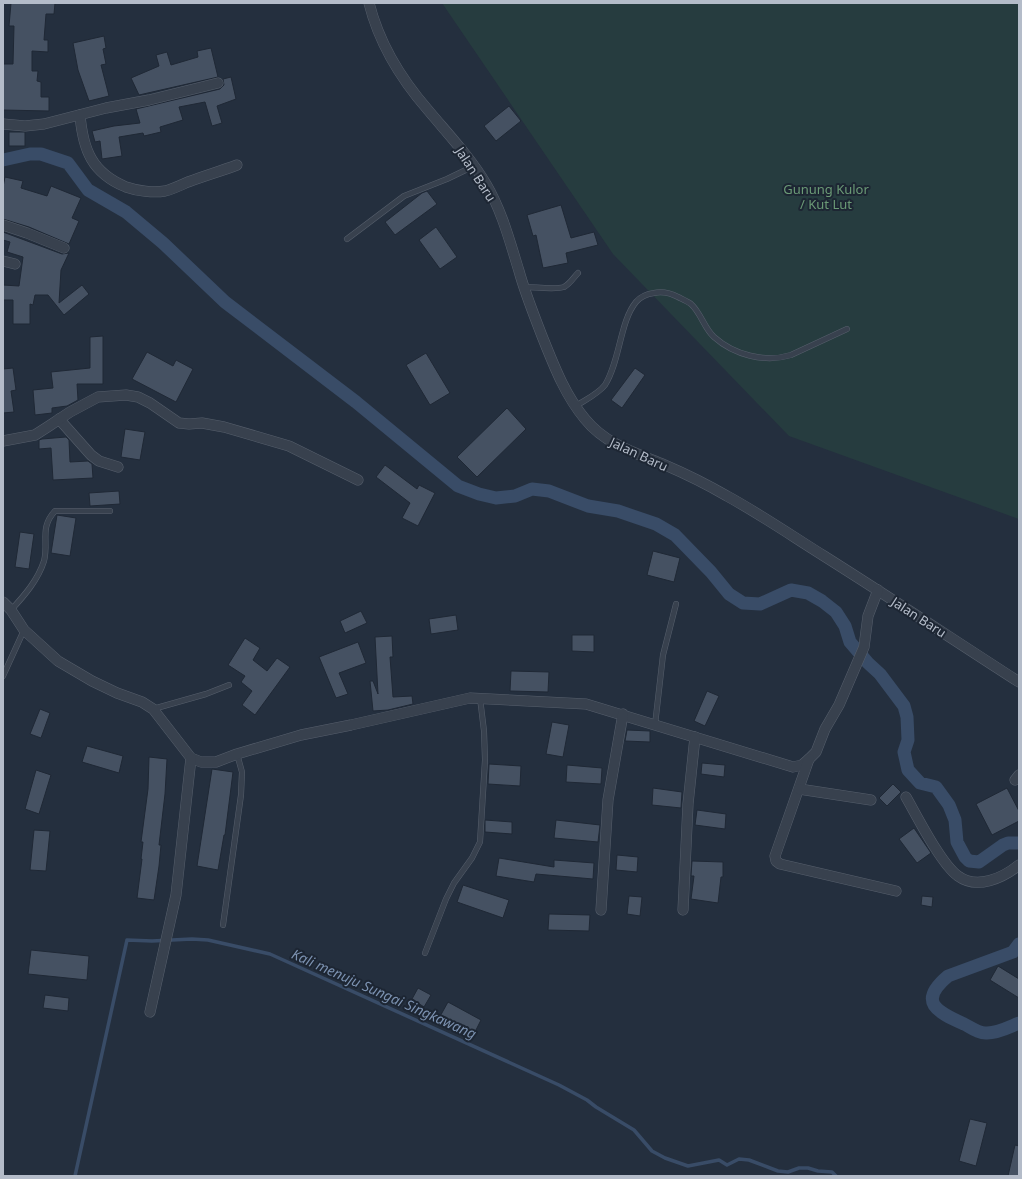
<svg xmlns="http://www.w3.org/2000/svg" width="1022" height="1179" font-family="'Noto Sans',sans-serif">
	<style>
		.green { fill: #263c3f }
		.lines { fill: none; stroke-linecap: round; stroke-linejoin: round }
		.stream { stroke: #394c67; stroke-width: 3.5 }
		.canal { stroke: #394c67; stroke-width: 13 }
		.building { fill: #455162; stroke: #1f2835 }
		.service-casing { stroke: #565f6c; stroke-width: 6 }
		.minor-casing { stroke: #565f6c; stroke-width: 11 }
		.service { stroke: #38414e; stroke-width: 5 }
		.minor { stroke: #38414e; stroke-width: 10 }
		.labels { text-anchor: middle; stroke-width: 4; stroke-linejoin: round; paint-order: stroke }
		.street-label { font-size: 13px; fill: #b4bcc9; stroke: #1d2633 }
		.park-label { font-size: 13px; fill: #6b9a76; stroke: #1d2633 }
		.water-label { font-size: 14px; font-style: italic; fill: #7c92b1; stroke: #1d2633 }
	</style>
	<rect width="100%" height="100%" fill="#242f3e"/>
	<path class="green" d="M442 3H1019V519L789 436 613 254Z"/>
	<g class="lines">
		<path class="stream" d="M75 1176 127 940 152 941 192 939 208 940 270 954 559 1085 587 1100 596 1107 634 1130 652 1151 665 1158 688 1166 719 1160 727 1165 739 1159 749 1160 778 1171 788 1172 799 1168H808L818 1171 832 1172 836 1176"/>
		<g class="canal">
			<path d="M3 160 30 154H41L68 163 88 190 126 212 163 243 225 302 356 402 458 486 479 494 496 498 515 496 532 489 549 491 588 506 618 511 656 524 675 535 711 572 729 594 743 603 760 604 791 590 808 593 822 601 836 612 845 626 850 642 868 663 880 674 904 706 907 717 908 740 904 752 908 770 920 783 936 787 949 805 955 820 957 842 965 857 969 861 979 862 1003 845 1008 843H1019"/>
			<path d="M1019 944 1013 952 948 976C917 1002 937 1012 964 1024 970 1027 980 1034 987 1033 998 1033 1009 1027 1019 1023"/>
		</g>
	</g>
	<g class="building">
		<path d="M11 3H55L54 14H46L44 40H48V52L32 51V71H38L37 81 41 82V97H49V111L3 110V64H13L14 26H9Z"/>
		<path d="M104 36 106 48 103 49 106 64 101 65 109 96 89 101 78 70 73 43Z"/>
		<path d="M211 48 218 77 139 95 131 78 159 66 156 55 167 52 171 65 198 57 197 51Z"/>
		<path d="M231 77 236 99 217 106 222 123 212 126 205 102 179 107 183 120 160 127 161 132 144 136 143 133 119 137 122 156 102 159 100 141 95 142 92 131 114 126 140 123 136 109 220 89 224 85 223 79Z"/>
		<path d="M509 106 521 121 496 141 484 126Z"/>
		<rect x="9" y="132" width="16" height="14"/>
		<path d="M5 177 23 181 21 188 47 196 51 186 81 198 72 218 79 221 69 244 29 227 3 219V187Z"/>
		<path d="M427 191 437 204 395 235 385 222 422 193Z"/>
		<path d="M561 205 571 238 594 232 598 245 566 253 568 263 543 268 536 235 533 236 527 215Z"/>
		<path d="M436 227 457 257 440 269 419 240Z"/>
		<path d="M3 232 62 254 69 253 61 270 59 303 82 285 89 294 64 315 48 295H35L33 305 30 304V324H13V300H3V285L19 286 23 257 7 252 10 242 3 240Z"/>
		<path d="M103 336V384H77L78 400 67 406 52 408V413L35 415 33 390 53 388 51 372 90 368V337Z"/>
		<path d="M147 352 173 366 176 360 193 369 176 402 132 379Z"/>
		<path d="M426 353 450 393 430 405 406 365Z"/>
		<path d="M13 368 16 390 11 391 14 412 3 413V369Z"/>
		<path d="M635 368 645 375 622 408 611 400Z"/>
		<path d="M507 408 526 429 477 477 457 457Z"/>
		<path d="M125 429 145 432 140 460 121 457Z"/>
		<path d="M66 437 69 440 70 462 88 461 92 464 93 478 53 480 51 448 39 449V440L42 439Z"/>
		<path d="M385 465 417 489 419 485 435 493 418 526 402 518 410 503 376 477Z"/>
		<path d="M119 491 120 504 90 506 89 493Z"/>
		<path d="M57 515 76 518 70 556 51 553Z"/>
		<path d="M20 532 34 534 29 569 15 567Z"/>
		<path d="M653 551 680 558 674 582 647 575Z"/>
		<path d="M361 611 367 623 345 633 340 621Z"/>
		<path d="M456 615 458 630 431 634 429 619Z"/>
		<path d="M572 635H594V652L572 651Z"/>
		<path d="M392 636 393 657H390L393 697 412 696 413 704 388 710 373 711 370 681H373L378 694 375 637Z"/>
		<path d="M245 638 260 648 253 660 267 671 277 658 290 667 255 715 242 705 252 691 241 682 245 676 228 665Z"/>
		<path d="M358 642 366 663 339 673 348 694 336 698 319 657Z"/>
		<path d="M511 671 549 672 548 692 510 691Z"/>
		<path d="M707 691 719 696 705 726 694 721Z"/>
		<path d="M40 709 50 713 41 738 30 734Z"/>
		<path d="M552 722 569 725 563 757 546 754Z"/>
		<path d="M627 730 650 731V742L625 741Z"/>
		<path d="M87 746 123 756 119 773 82 762Z"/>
		<path d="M149 757 167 759 165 794 159 845H161L159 866 154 900 137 898 142 859H141L143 842H141L148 789Z"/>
		<path d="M702 763 725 765 724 777 701 774Z"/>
		<path d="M489 764 521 766 520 786 488 784Z"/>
		<path d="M567 765 602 768 601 784 566 782Z"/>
		<path d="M212 769 233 772 225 835H224L218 870 197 866Z"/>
		<path d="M36 770 51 775 39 814 25 809Z"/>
		<path d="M893 784 901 792 887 806 879 798Z"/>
		<path d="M653 788 682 792 681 808 652 805Z"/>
		<path d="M1007 788 1019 811V821L992 835 976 804Z"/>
		<path d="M697 810 726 814 725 829 695 825Z"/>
		<path d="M485 820 512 822V834L485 832Z"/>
		<path d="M556 820 600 825 598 842 554 838Z"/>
		<path d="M914 828 931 853 917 863 899 839Z"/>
		<path d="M34 830 50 831 46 871 30 870Z"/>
		<path d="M617 855 638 857 637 872 616 870Z"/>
		<path d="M499 858 554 867V860L594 863 593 879 536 874 534 882 496 876Z"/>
		<path d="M692 861 723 862V877H721L718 903 691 899 694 876H691Z"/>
		<path d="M463 885 509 900 503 918 457 902Z"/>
		<path d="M629 896 642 897 640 916 627 914Z"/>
		<path d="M922 896 933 897 932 907 921 905Z"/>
		<path d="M549 914 590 915 589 931 548 930Z"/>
		<path d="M31 950 89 956 87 980 28 974Z"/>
		<path d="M998 966 1019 979V998L990 980Z"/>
		<path d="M418 988 431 995 424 1007 412 999Z"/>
		<path d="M45 995 69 998 68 1011 43 1008Z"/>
		<path d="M448 1002 481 1020 472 1038 438 1020Z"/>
		<path d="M970 1119 987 1123 976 1166 959 1161Z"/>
		<path d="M1015 1145 1019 1146V1176H1008Z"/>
	</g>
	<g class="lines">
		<defs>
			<g id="service">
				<path d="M347 239 404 196 447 179 474 166"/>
				<path d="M525 287C535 287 555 290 564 287 570 284 574 277 578 273"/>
				<path d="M576 406C585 400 598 394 605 385 620 361 620 321 636 302 641 296 647 294 654 293 663 291 670 293 678 297 682 299 687 301 691 304 701 313 704 328 714 337 734 355 765 363 791 355L847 329"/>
				<path d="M11 610C24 596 38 580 44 561 49 542 39 528 55 511H110"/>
				<path d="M3 676 24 630"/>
				<path d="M153 709 206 694 229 685"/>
				<path d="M655 725 663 655 676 604"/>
				<path d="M223 925 241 795 242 772 237 754"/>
				<path d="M425 953 446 899 454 883 472 858 480 842 485 760 484 731 480 698"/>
			</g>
			<g id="minor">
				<path d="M369 3C379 43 401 79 428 110 448 134 470 157 486 184 502 211 510 242 519 271 525 293 534 315 542 336 554 366 565 395 585 419 606 445 636 453 665 465 686 474 708 485 727 496 760 514 792 536 824 556 889 597 954 640 1019 682"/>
				<path d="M80 115C83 150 92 173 126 187 137 191 154 193 165 191 173 189 181 185 188 182 204 176 221 171 237 165"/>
				<path d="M3 124 25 126 44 124 106 108 149 100 218 83"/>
				<path d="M3 225 27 233 64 248"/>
				<path d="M3 261 15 264"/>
				<path d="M59 419 91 455 99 461 118 467"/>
				<path d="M3 441 35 435 49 426 70 412 98 397 126 395 138 397 150 403 179 423 189 424 202 423 224 427 289 446 358 480"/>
				<path d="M3 602 11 610 24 630 58 661 92 681 117 693 142 702 153 709 191 758 201 762H216L237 754 301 735 351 725 470 698 586 704 793 767 802 765 809 759 816 752 825 729 839 705 864 647 868 616 878 590"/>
				<path d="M809 759 775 856 776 861 780 864 896 891"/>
				<path d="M1015 780 1019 775"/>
				<path d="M799 789 871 800"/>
				<path d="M906 797C917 816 941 864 958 876 977 890 1003 878 1019 865"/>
				<path d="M601 910 608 800 623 714"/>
				<path d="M683 910 688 804 695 737"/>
				<path d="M150 1012 176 895 191 758"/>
			</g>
		</defs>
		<use href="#service" class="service-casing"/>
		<use href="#minor" class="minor-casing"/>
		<use href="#service" class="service"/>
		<use href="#minor" class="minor"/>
	</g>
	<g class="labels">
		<g class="street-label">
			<text transform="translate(476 174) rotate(57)" y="5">Jalan Baru</text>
			<text transform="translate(639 454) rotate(25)" y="5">Jalan Baru</text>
			<text transform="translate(919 617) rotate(33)" y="5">Jalan Baru</text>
		</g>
		<g class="park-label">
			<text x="826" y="194">Gunung Kulor<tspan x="826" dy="15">/ Kut Lut</tspan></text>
		</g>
		<g class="water-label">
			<text transform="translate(384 994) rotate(24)" y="5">Kali menuju Sungai Singkawang</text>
		</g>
	</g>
	<rect width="1022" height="1179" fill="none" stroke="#b4bcc9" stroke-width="8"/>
</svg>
